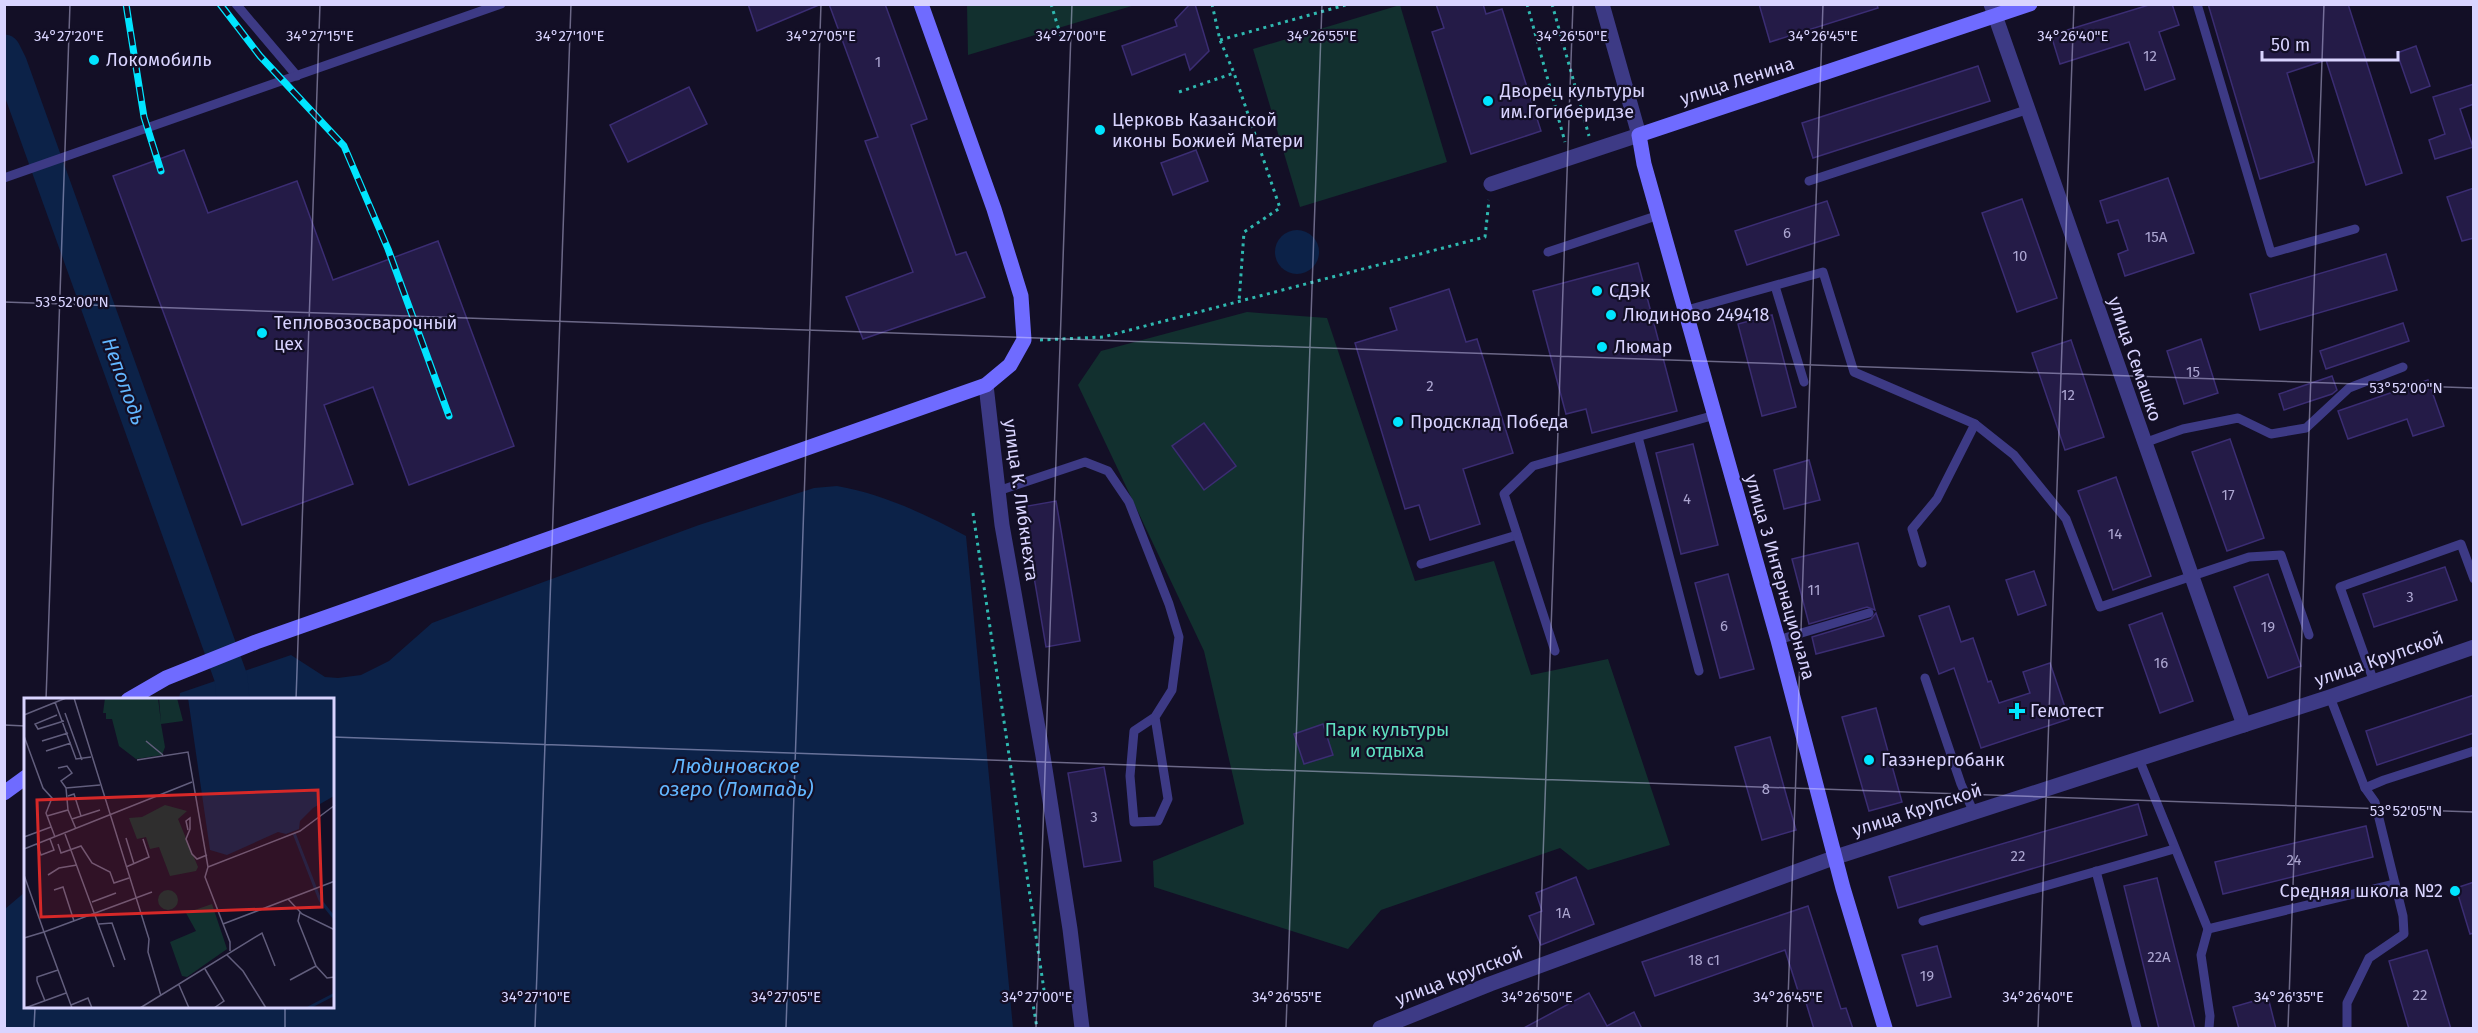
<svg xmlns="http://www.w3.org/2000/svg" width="2478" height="1033" font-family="'Fira Sans',sans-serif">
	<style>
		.green { fill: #12302f }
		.water { fill: #0c2248 }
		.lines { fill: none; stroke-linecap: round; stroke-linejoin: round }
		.river { stroke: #0c2248; stroke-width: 33 }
		.building { fill: #241b47; stroke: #3b2d73; stroke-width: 1.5 }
		.path { stroke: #2fb8b0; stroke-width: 3; stroke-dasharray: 3 4.5; stroke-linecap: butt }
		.lane { stroke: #3d3a85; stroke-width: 9 }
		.street { stroke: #3d3a85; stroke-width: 15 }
		.secondary { stroke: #6f6bff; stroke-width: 15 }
		.rail-casing { stroke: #00e5ff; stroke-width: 7 }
		.rail { stroke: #130f26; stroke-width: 4.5; stroke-dasharray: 14; stroke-linecap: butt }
		.ticks { fill: none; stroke: #d9d4ff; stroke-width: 1.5; stroke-opacity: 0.45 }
		.poi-dot { fill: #00e5ff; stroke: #130f26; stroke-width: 2 }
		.labels { text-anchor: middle; stroke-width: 4.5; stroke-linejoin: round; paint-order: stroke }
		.number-label { font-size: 15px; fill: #aca6d1 }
		.poi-label { font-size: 18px; fill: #d9d4ff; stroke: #130f26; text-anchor: start }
		.street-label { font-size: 18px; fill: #d9d4ff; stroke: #130f26 }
		.park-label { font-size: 18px; fill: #5fe0c0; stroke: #130f26 }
		.water-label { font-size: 20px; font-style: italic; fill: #62b6ff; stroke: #130f26 }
		.inset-river { fill: none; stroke: #0c2248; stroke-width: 3 }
		.inset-road { fill: none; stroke: #625e7d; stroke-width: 1.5 }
		.view { fill: #d62828; fill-opacity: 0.15; stroke: #d62828; stroke-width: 3 }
		.inset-edge { fill: none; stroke: #d9d4ff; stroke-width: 3 }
		.ticks-label { font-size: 15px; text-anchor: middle; fill: #d9d4ff; stroke: #130f26; stroke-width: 4.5; stroke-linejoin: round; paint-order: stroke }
	</style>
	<rect width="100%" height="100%" fill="#130f26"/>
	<g class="green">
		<path d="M967 5V4L1135 5 968 55Z"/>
		<path d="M1400 5 1447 162 1300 207 1253 49Z"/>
		<path d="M1247 312 1327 318 1415 581 1494 561 1531 675 1608 659 1670 845 1588 870 1560 848 1381 910 1348 949 1154 887 1153 861 1244 824 1204 651 1078 385 1101 351Z"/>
	</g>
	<g class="water">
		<circle cx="1297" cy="252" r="22"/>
		<path d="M837 486C883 494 925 514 966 536L1013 1028H5V909L25 892 26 1008H333V700H179L180 693 291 655 325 677 338 678 361 675 389 661 432 623 699 525 814 488Z"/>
	</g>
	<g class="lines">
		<path class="river" d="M4 51 11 65 231 678 233 700"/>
	</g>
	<g class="building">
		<path d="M748 4H819V5L757 31Z"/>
		<path d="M829 4H885L927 119 911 125 956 255 966 252 985 297 863 339 846 297 913 272 865 141 878 137Z"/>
		<path d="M1190 4H1195L1209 51 1190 70 1185 54 1132 75 1122 46 1177 26 1175 20Z"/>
		<path d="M1436 4H1483L1486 14 1502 9 1541 131 1471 154 1432 32 1444 28Z"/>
		<path d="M1759 4H1877L1878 8 1770 42Z"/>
		<path d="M2152 4H2172L2179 25 2159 32 2175 79 2145 90 2129 42 2060 64 2051 35Z"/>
		<path d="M2208 4H2348L2402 173 2366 185 2326 60 2287 73 2314 162 2260 179Z"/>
		<path d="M2416 46 2430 86 2411 93 2397 53Z"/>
		<path d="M1978 66 1990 101 1813 158 1802 123Z"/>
		<path d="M2474 84V104L2460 109 2473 147 2435 159 2429 140 2445 134 2433 97Z"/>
		<path d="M689 87 707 124 628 162 610 125Z"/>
		<path d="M184 150 208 213 297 181 333 280 438 241 514 446 409 485 373 387 324 405 353 484 242 525 113 176Z"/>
		<path d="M1196 150 1208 181 1173 195 1161 163Z"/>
		<path d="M2168 178 2194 253 2125 276 2118 254 2128 250 2118 220 2107 223 2100 201Z"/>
		<path d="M2474 188V238L2462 241 2447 197Z"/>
		<path d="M2022 199 2057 298 2017 312 1982 213Z"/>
		<path d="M1827 201 1839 235 1747 265 1735 231Z"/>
		<path d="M2386 254 2397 290 2260 330 2250 294Z"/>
		<path d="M1638 263 1677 411 1592 433 1586 409 1566 414 1533 291Z"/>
		<path d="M1449 289 1466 342 1477 339 1513 453 1463 469 1480 524 1430 540 1419 505 1405 509 1355 343 1397 330 1390 308Z"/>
		<path d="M1772 315 1796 407 1762 416 1738 324Z"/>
		<path d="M2403 323 2409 341 2326 369 2320 351Z"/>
		<path d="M2201 339 2218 393 2184 404 2167 351Z"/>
		<path d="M2071 340 2104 437 2065 450 2032 353Z"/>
		<path d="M2332 376 2337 390 2332 394 2284 410 2279 394Z"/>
		<path d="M2428 380 2444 426 2413 436 2407 419 2348 439 2338 411Z"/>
		<path d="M1204 423 1236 466 1204 490 1172 446Z"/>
		<path d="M2230 439 2264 538 2227 551 2192 452Z"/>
		<path d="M1693 444 1718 545 1681 554 1656 453Z"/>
		<path d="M1809 460 1820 500 1784 509 1774 470Z"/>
		<path d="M2116 477 2151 576 2113 590 2078 491Z"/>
		<path d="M1056 501 1080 641 1046 647 1022 507Z"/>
		<path d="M1858 543 1875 610 1867 607 1809 624 1792 559Z"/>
		<path d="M2445 567 2457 600 2374 627 2363 594Z"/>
		<path d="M2034 571 2046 605 2018 615 2006 580Z"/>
		<path d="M1728 574 1754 669 1720 678 1695 583Z"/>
		<path d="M2268 574 2301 666 2268 678 2234 587Z"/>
		<path d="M1949 606 1961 642 1973 638 1988 682 1991 681 1999 703 2030 693 2023 672 2050 663 2069 719 1981 748 1954 668 1939 674 1919 616Z"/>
		<path d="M1876 613 1884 636 1816 654 1812 637 1871 619Z"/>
		<path d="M2162 613 2193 701 2160 713 2129 625Z"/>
		<path d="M2474 695V733L2377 765 2366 731Z"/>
		<path d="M1876 708 1902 802 1869 811 1842 717Z"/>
		<path d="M1323 724 1333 755 1304 764 1294 734Z"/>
		<path d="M1770 737 1796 830 1762 840 1735 747Z"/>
		<path d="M1104 767 1121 861 1084 867 1068 773Z"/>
		<path d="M2138 804 2147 835 1898 908 1889 877Z"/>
		<path d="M2366 826 2373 857 2223 894 2215 862Z"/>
		<path d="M1576 877 1594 924 1541 945 1529 916 1542 911 1536 893Z"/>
		<path d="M2157 878 2195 1029H2159L2124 886Z"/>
		<path d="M2474 882V933L2470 934 2456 888Z"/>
		<path d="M1808 906 1841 1009 1846 1008 1853 1029H1814L1804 996 1800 997 1785 950 1655 996 1642 962Z"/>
		<path d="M1937 946 1951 997 1917 1006 1902 955Z"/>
		<path d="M2427 950 2451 1029H2409L2389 961Z"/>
		<path d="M1589 993 1607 1026 1634 1012 1642 1029H1522Z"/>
		<path d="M2268 997 2276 1029H2239L2233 1007Z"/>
	</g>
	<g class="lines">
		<g class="path">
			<path d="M1051 4 1062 40"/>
			<path d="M1212 4 1220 40 1234 73 1280 208 1244 232 1239 302"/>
			<path d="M1527 4 1565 142"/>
			<path d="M1552 4 1589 136"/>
			<path d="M1220 40 1349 4"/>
			<path d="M1179 92 1234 73"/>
			<path d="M1040 340 1103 337 1485 237 1489 200"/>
			<path d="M973 513 1044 990 1033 1004 1037 1028"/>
		</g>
		<g class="lane">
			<path d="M236 4 297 76"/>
			<path d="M2197 4 2271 253 2355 229"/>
			<path d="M4 178 501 4"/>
			<path d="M1809 181 2026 110"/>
			<path d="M1548 252 1659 215"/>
			<path d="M1775 286 1804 382"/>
			<path d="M1687 310 1823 272 1854 372 1975 424 2014 455 2066 519 2100 607 2249 557 2281 555 2309 635"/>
			<path d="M1638 437 1699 671"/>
			<path d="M2144 443 2183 429 2238 418 2271 434 2306 428 2349 388 2403 367"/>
			<path d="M998 491 1085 462 1108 471 1129 502 1169 604 1179 637 1172 690 1155 717 1134 731 1130 776 1134 822 1158 821 1168 799 1155 717"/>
			<path d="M1922 563 1912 529 1937 499 1975 424"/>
			<path d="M1421 564 1517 535"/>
			<path d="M1778 640 1869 613"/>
			<path d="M1555 651 1504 494 1533 466 1715 415"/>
			<path d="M1925 678 1961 784 1974 813"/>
			<path d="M2374 682 2340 587 2461 544 2474 579"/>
			<path d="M2330 697 2365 788 2375 802 2403 916 2404 934 2369 958 2347 1003V1028"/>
			<path d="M2139 759 2208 929 2395 884"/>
			<path d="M2365 788 2384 780 2474 751"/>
			<path d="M2096 871 2137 1028"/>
			<path d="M1923 921 2174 849"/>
			<path d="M2208 929 2201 955 2210 1016 2209 1028"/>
		</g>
		<g class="street">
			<path d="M1991 4 2244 725"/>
			<path d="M1491 184 1639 135 1602 4"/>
			<path d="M986 385 1002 525 1043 756 1070 929 1082 1028"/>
			<path d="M1380 1028 1490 984 1836 857 2330 697 2474 647"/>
		</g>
		<g class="secondary">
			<path d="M128 700 166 678 256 642 986 385 1010 365 1024 340 1021 296 994 209 921 4"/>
			<path d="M4 793 26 777"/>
			<path d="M1885 1028 1843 888 1778 640 1644 164 1639 135 2030 4"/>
		</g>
		<defs>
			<g id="rail">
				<path d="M126 4 144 117 161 171"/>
				<path d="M220 4 260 56 344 146 388 249 449 416"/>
			</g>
		</defs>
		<use href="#rail" class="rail-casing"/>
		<use href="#rail" class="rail"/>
	</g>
	<path class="ticks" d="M4 302 2474 388M46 700 70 4M296 700 320 4M4 725 26 726M333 737 2474 812M34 1028 35 1008M285 1028V1008M535 1028 571 4M786 1028 821 4M1036 1028 1072 4M1286 1028 1322 4M1537 1028 1573 4M1787 1028 1823 4M2038 1028 2074 4M2288 1028 2324 4"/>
	<g class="poi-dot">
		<circle cx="94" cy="60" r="6"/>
		<circle cx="1488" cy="101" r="6"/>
		<circle cx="1100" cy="130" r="6"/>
		<circle cx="1597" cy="291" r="6"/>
		<circle cx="1611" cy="315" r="6"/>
		<circle cx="262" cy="333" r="6"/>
		<circle cx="1602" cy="347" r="6"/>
		<circle cx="1398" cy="422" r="6"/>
		<path d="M2014 702h6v6h6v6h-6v6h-6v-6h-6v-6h6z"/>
		<circle cx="1869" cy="760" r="6"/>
		<circle cx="2455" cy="891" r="6"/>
	</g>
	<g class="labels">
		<g class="number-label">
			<text x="2150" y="61">12</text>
			<text x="878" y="67">1</text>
			<text x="1787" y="238">6</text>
			<text x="2156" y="242">15А</text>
			<text x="2020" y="261">10</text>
			<text x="2193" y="377">15</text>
			<text x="1430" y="391">2</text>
			<text x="2068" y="400">12</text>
			<text x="2228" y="500">17</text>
			<text x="1687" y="504">4</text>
			<text x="2115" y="539">14</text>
			<text x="1814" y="595">11</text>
			<text x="2410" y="602">3</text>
			<text x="1724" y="631">6</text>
			<text x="2268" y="632">19</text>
			<text x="2161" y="668">16</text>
			<text x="1766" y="794">8</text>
			<text x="1094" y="822">3</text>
			<text x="2018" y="861">22</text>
			<text x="2294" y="865">24</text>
			<text x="1563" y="918">1А</text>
			<text x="2159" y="962">22А</text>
			<text x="1704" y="965">18 с1</text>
			<text x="1927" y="981">19</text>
			<text x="2420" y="1000">22</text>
		</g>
		<g class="poi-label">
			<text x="106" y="66">Локомобиль</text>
			<text x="1500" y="97">Дворец культуры<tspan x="1500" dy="21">им.Гогиберидзе</tspan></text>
			<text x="1112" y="126">Церковь Казанской<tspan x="1112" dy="21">иконы Божией Матери</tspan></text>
			<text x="1609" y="297">СДЭК</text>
			<text x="1623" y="321">Людиново 249418</text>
			<text x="274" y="329">Тепловозосварочный<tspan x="274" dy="21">цех</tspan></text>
			<text x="1614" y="353">Люмар</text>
			<text x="1410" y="428">Продсклад Победа</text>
			<text x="2030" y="717">Гемотест</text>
			<text x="1881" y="766">Газэнергобанк</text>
			<text x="2443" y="897" text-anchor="end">Средняя школа №2</text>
		</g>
		<g class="street-label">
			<text transform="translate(1737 81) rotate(-18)" y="6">улица Ленина</text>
			<text transform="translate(2135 359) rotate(71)" y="6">улица Семашко</text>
			<text transform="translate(1021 500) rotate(82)" y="6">улица К. Либкнехта</text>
			<text transform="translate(1780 577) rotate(74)" y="6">улица 3 Интернационала</text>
			<text transform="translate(2379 659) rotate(-19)" y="6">улица Крупской</text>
			<text transform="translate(1917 810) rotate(-18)" y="6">улица Крупской</text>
			<text transform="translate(1459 976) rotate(-21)" y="6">улица Крупской</text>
		</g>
		<g class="park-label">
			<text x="1387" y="736">Парк культуры<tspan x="1387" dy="21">и отдыха</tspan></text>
		</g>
		<g class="water-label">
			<text transform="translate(124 381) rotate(70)" y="7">Неполодь</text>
			<text x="736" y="773">Людиновское<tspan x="736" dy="23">озеро (Ломпадь)</tspan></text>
		</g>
	</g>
	<g transform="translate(24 698)">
		<rect width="310" height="310" fill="#130f26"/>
		<path d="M81 0H134L137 25 135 0H153L159 23 137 26 141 49 138 57 112 61 95 48 88 21H82V15H79ZM141 107 163 113 154 121 174 169 172 173 146 178 135 149 126 151 122 139 113 141 105 120 118 119ZM134 202a10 10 0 1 1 20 0a10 10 0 1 1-20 0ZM188 206 203 251 163 279 158 278 146 244 172 233 162 215Z" fill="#12302f"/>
		<path d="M164 0H310V98L289 110 276 123 275 131 262 136 254 134 203 157 186 152Z" fill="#0c2248"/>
		<path class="inset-river" d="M270 135 296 202 311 221M284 310 311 296"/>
		<path class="inset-road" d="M50 0 125 241 124 254 137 298M31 4 52 61 67 59M41 15 58 62M0 17 42 0M33 17 11 26 14 31 40 23M0 38 19 90 28 100 22 115 31 139M18 43 44 35M122 43 139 57M22 53 47 45M113 62 164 54 184 169 181 179 206 244V253M34 70 43 68 48 75 37 83 42 90 76 87M42 90 44 112M44 98 50 96 57 118M23 118 44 112 52 131M48 121 76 112M164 132 162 123 166 120V131L162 141 168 156 173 161 183 157M41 136 90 269M0 139 27 129M102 140 110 166M13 146 17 157 30 152 26 141M34 146 37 155 57 148 68 165 86 174 90 185 105 180M0 151 168 84M102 169 125 159 119 141M184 169 276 133 311 107M0 177 20 234 128 194M24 177 35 170 53 167M30 192 39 189 50 223M264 201 278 216 311 232M68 204 92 195M276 214 274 223 292 268 303 280 311 279M75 226 88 225 101 262M199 226 311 183M0 240 20 234 48 310M203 257 219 273 242 310M181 271 200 303 190 310M266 282 292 268M13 283V279L34 272M13 283 21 303M155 287 165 310M47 307 64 300 68 310M1 310 42 295M116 310 238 235 251 268"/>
		<path class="view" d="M294 92 298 209 17 219 13 102Z"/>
		<rect width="310" height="310" class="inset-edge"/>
	</g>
	<g class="ticks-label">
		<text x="69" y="41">34°27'20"E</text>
		<text x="320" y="41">34°27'15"E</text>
		<text x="570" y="41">34°27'10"E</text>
		<text x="821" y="41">34°27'05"E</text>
		<text x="1071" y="41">34°27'00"E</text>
		<text x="1322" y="41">34°26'55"E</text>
		<text x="1572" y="41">34°26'50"E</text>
		<text x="1823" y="41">34°26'45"E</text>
		<text x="2073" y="41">34°26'40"E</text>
		<text x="72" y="307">53°52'00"N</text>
		<text x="2406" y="393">53°52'00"N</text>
		<text x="2406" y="816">53°52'05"N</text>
		<text x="536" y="1002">34°27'10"E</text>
		<text x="786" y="1002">34°27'05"E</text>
		<text x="1037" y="1002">34°27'00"E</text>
		<text x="1287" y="1002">34°26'55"E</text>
		<text x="1537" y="1002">34°26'50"E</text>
		<text x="1788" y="1002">34°26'45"E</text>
		<text x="2038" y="1002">34°26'40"E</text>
		<text x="2289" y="1002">34°26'35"E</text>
	</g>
	<rect width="2478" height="1033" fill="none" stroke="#d9d4ff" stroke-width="12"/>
	<path d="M2262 51v9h136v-9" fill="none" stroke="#d9d4ff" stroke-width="3"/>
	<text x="2271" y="51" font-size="18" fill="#d9d4ff" stroke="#130f26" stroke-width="4.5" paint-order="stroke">50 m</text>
</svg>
